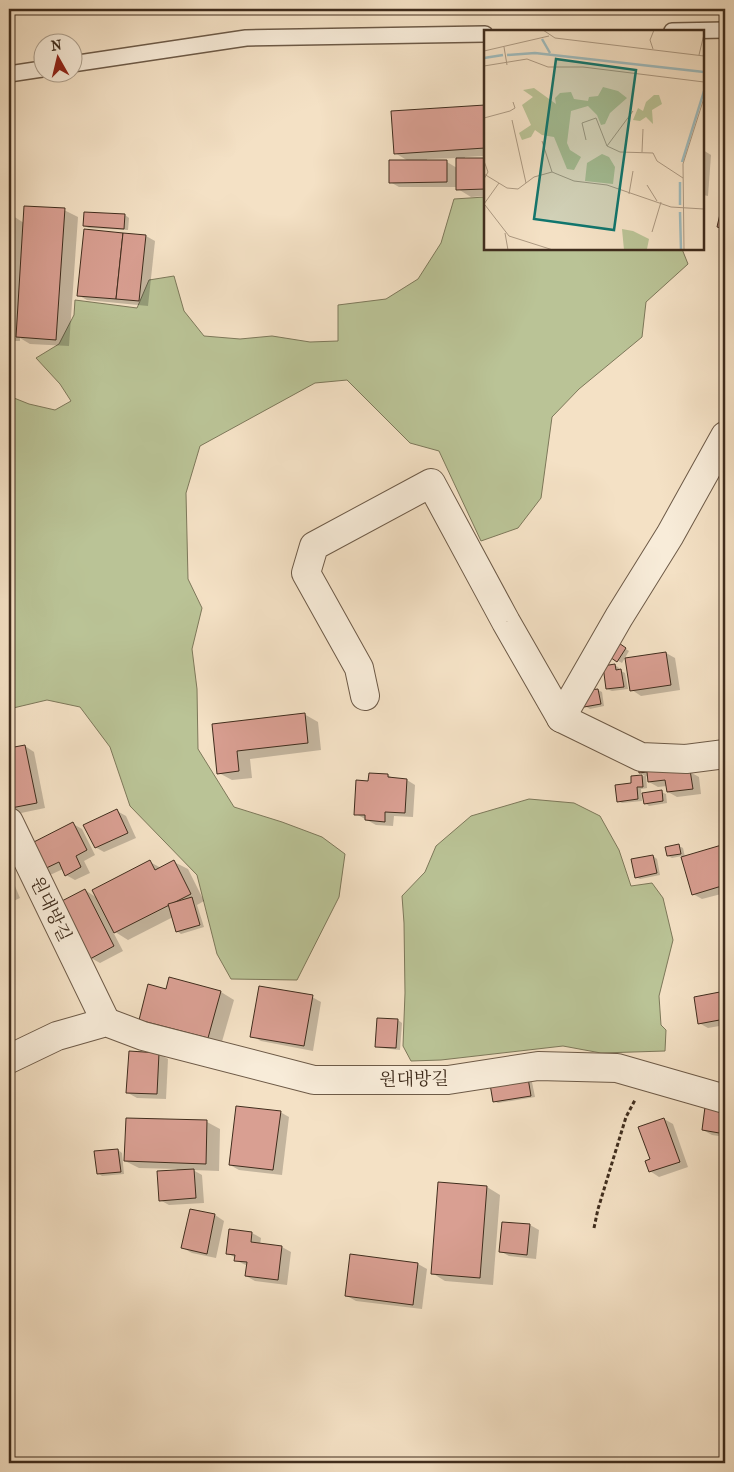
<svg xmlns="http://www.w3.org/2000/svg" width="734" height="1472" font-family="'IM FELL French Canon','Noto Serif KR',serif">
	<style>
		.green { fill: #bac396; stroke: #7d785a }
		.shadow { fill: #0003; fill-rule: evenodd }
		.building { fill: #d99f92; stroke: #402d1d }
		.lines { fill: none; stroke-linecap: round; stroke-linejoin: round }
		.lane-casing { stroke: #6d5a47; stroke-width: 18 }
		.street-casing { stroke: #6d5a47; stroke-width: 30 }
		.path { stroke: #402d1d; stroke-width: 3; stroke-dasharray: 4 2.5; stroke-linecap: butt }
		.lane { stroke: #f8ecd9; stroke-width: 15 }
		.street { stroke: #f8ecd9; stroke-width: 28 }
		.labels { text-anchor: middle; stroke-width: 5; stroke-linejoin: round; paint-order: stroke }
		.street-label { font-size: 18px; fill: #402d1d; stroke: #f8ecd9 }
		.inset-river { fill: none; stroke: #9fbbbd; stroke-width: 2.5 }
		.inset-road { fill: none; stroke: #ac9982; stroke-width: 1 }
		.view { fill: #0f766e; fill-opacity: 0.15; stroke: #0f766e; stroke-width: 2.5 }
		.inset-edge { fill: none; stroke: #402d1d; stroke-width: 2.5 }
	</style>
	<rect width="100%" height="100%" fill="#f4e1c5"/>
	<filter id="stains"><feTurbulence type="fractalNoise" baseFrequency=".004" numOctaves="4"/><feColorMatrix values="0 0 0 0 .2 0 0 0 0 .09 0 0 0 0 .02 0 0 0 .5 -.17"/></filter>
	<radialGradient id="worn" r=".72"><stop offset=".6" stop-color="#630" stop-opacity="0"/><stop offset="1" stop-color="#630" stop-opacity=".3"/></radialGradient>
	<g class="green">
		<path d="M485 197V249H682L688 264 646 302 642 337 579 389 552 417 541 498 518 528 481 541 439 451 410 443 347 380 315 383 200 446 186 493 188 579 202 608 192 649 197 689 198 749 234 807 282 822 322 837 345 854 339 897 297 980 231 979 217 954 197 875 130 806 110 747 80 707 47 700 9 709V396L29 404 55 410 71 401 60 384 36 358 59 344 74 315 75 300 137 308 149 280 174 276 184 311 204 336 240 339 272 336 310 342 338 341V305L386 299 418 279 441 243 454 199Z"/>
		<path d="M529 799 574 803 600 816 619 850 631 886 652 883 663 898 673 940 659 996 661 1025 666 1030 665 1051 601 1053 563 1046 441 1060 411 1061 403 1046 405 993 404 923 402 896 425 872 436 846 471 816Z"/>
	</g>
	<g class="shadow">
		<path d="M485 106V156L465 157V160L485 159V196L471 197 458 189V187H399L390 182 410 162 395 153 393 112ZM457 158V168L447 162H427V159Z"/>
		<path d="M703 150 711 155 708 196 703 195Z"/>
		<path d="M64 210 78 217 69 346 30 344 20 338V341H9V216H13L24 223Z"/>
		<path d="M125 215 129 218 128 230 89 228 84 226Z"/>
		<path d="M146 236 155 241 148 306 87 300 78 295Z"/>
		<path d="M616 643 629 651 622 663 608 655Z"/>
		<path d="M666 653 675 658 680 690 641 696 632 690Z"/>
		<path d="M615 665 619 668V670L625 673 628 689 612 691 607 689Z"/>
		<path d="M598 690 602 692 604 706 590 709 585 706Z"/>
		<path d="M304 714 318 722 321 750 250 759 252 778 232 780 219 773 213 725Z"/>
		<path d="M25 746 34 752 45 808 21 813 12 808 9 793V749Z"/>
		<path d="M639 767 690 772 699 777 701 794 677 797 668 792 667 786 658 787 649 782V778L646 776 647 788 641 789 642 801 622 803 618 801 633 785 632 777 645 776 640 773Z"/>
		<path d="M388 775 394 779 407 780 415 785 413 817 394 816 393 826 376 825 356 814 369 782Z"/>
		<path d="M661 792 666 794 667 803 649 806 645 803Z"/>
		<path d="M117 811 126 816 136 838 104 852 95 847Z"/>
		<path d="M73 824 82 829 95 855 84 861 90 873 75 880 66 875 63 869 50 875 41 870Z"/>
		<path d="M725 845V893L702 899 693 894 682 856 672 858 668 856 679 846 683 848 685 857Z"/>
		<path d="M9 852 19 865 9 870Z"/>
		<path d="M653 856 657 859 660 875 640 879 636 877Z"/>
		<path d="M150 862 161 868 174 862 188 869 204 901 197 905 204 927 181 934 177 931 173 917 128 940 112 930 123 951 100 963 91 958 85 890 97 898Z"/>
		<path d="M9 872 20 898 9 903Z"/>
		<path d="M167 991 221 992 234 1000 221 1045 153 1027 140 1019Z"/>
		<path d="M725 993V1025L708 1028 699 1023 695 998Z"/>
		<path d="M312 997 321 1002 313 1051 261 1041 252 1036Z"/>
		<path d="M398 1020 402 1023 400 1050 381 1048 376 1046Z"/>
		<path d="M159 1054 168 1059 166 1099 137 1098 128 1093Z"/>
		<path d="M528 1080 532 1082 535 1097 498 1103 494 1101Z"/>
		<path d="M280 1112 289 1117 282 1175 239 1170 230 1165Z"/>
		<path d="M725 1112V1137L712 1135 703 1130Z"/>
		<path d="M664 1119 673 1124 688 1167 659 1177 650 1171 651 1160Z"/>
		<path d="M207 1122 220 1129 219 1171 193 1170 202 1175 204 1203 169 1205 160 1200 177 1169 139 1168 125 1161Z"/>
		<path d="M118 1150 122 1153 124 1174 102 1176 98 1173Z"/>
		<path d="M487 1187 500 1195 493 1285 445 1281 432 1273Z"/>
		<path d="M191 1210 215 1215 224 1221 216 1258 192 1253 183 1248Z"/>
		<path d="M530 1225 539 1230 536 1259 509 1256 500 1251Z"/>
		<path d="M230 1230 252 1233 261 1238 260 1245 282 1247 291 1252 287 1285 255 1281 246 1276 248 1266 235 1260 236 1258 227 1253Z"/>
		<path d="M351 1256 418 1264 427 1269 422 1309 356 1301 347 1296Z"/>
	</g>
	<g class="building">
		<path d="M485 105V148L394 154 391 111Z"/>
		<path d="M456 158H485V189L456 190Z"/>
		<path d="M389 160H447V182L389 183Z"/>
		<path d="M725 192V229L717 227Z"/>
		<path d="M24 206 65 208 56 340 16 337Z"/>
		<path d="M84 212 125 214 124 229 83 226Z"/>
		<path d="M9 215H14L9 301Z"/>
		<path d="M84 229 123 233 116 299 77 296Z"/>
		<path d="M123 233 146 235 139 301 116 299Z"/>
		<path d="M616 641 626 648 617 662 607 655Z"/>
		<path d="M666 652 671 685 630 691 625 658Z"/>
		<path d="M615 664 616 670 621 669 624 687 606 689 603 666Z"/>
		<path d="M598 689 601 704 584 707 581 691Z"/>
		<path d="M305 713 308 743 237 751 239 771 217 774 212 724Z"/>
		<path d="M25 745 37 803 11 808 9 799V748Z"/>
		<path d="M638 766 690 770 693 789 667 792 665 780 648 782 647 772 639 773Z"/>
		<path d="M369 773 388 774V777L407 779 405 813 385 812V822L365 820V815H354L356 780 368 781Z"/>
		<path d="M642 775 643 787H637L638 799 617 802 615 785 631 783V776Z"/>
		<path d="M662 790 663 801 644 804 642 793Z"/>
		<path d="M117 809 128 833 95 848 83 825Z"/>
		<path d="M73 822 87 850 76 856 81 867 65 876 59 862 40 871 28 845Z"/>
		<path d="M679 844 681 854 667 856 665 847Z"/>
		<path d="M725 844V885L692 895 681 857Z"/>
		<path d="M653 855 657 873 635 878 631 859Z"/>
		<path d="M150 860 155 870 174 860 191 894 114 933 92 890Z"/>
		<path d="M85 889 114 946 90 959 60 902Z"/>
		<path d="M192 897 200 925 176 932 168 904Z"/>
		<path d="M169 977 221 991 208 1038 139 1020 148 984 166 989Z"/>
		<path d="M259 986 313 995 304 1046 250 1037Z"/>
		<path d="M725 991V1019L698 1024 694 997Z"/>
		<path d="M377 1018 398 1019 396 1048 375 1047Z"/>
		<path d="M129 1051 159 1053 157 1094 126 1093Z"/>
		<path d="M528 1078 531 1096 493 1102 490 1084Z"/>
		<path d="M236 1106 281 1111 273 1170 229 1165Z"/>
		<path d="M705 1107 725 1110V1134L702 1130Z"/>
		<path d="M126 1118 207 1120 206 1164 124 1161Z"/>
		<path d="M664 1118 680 1162 649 1172 645 1161 650 1159 638 1127Z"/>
		<path d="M118 1149 121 1172 97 1174 94 1151Z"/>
		<path d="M194 1169 196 1198 159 1201 157 1171Z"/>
		<path d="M438 1182 487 1186 480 1278 431 1274Z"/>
		<path d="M190 1209 215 1214 207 1254 181 1248Z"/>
		<path d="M502 1222 530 1224 527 1255 499 1252Z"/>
		<path d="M229 1229 252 1232 251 1242 282 1246 278 1280 245 1276 247 1262 234 1261 235 1255 226 1254Z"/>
		<path d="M350 1254 418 1263 413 1305 345 1296Z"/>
	</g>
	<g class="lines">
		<defs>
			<g id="lane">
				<path d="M672 31 725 30"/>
				<path d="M72 64 246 38 485 34"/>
				<path d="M9 74 42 69"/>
			</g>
			<g id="street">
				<path d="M365 696 359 668 306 573 314 546 431 483 506 622 561 718 641 757 686 759 725 754"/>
				<path d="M561 718 619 617 670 535 725 436"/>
				<path d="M9 822 106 1022"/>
				<path d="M9 1059 57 1036 106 1022 143 1036 314 1080H448L538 1066 617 1068 725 1099"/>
			</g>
		</defs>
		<use href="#lane" class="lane-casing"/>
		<use href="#street" class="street-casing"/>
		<path class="path" d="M594 1228 598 1209 626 1117 635 1100"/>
		<use href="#lane" class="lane"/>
		<use href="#street" class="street"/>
	</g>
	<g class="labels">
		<g class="street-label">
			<text transform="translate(51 909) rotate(64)" y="6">원대방길</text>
			<text transform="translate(414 1079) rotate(-1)" y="6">원대방길</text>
		</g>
	</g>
	<g transform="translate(484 30)">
		<rect width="220" height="220" fill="#f4e1c5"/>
		<path d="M119 57 134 61 143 68 126 83 121 94 117 95 113 85 104 76 87 81 83 113 86 120 97 127 90 140 83 139 70 107 58 105 51 100 47 107 38 110 35 103 47 95 38 75 49 67 39 60 50 58 72 74 71 68 76 63 87 62 90 69 104 71 105 67 114 66ZM170 65H175L178 74 168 80 169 94 162 87 156 91 149 90 154 78 159 81 162 72ZM118 124 125 127 131 137 129 154 101 151 103 133ZM138 199 149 201 165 209 163 219 140 220Z" fill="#bac396"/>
		<path class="inset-river" d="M58 9 66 23M23 25 51 23 220 42M0 28 19 25M198 132 220 61M196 152V175M196 182 197 220"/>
		<path class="inset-road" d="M59 0 71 8 220 26M20 17 23 35M169 19 166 10 170 0M0 21 65 6M215 25 220 4M0 36 43 29 64 37H99L220 52M0 88 26 81 31 78 29 72M28 90 42 153M102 110 98 93 112 88 123 116 136 122 169 123 173 131 199 148M58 111 68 142M123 116 149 81M158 122 159 99M0 131 4 142 0 149M0 144 23 158 34 159 50 147 68 142 90 151 123 155 187 177 220 179M163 155 173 171M145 164 149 141M0 174 15 153M1 175 25 206 69 220M168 202 177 172M21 203 24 220M200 220 199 134 220 68"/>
		<path class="view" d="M72 29 152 40 130 200 50 189Z"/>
		<rect width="220" height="220" class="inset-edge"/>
	</g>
	<rect width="734" height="1472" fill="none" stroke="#f4e1c5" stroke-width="30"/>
	<rect x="10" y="10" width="714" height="1452" fill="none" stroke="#402d1d" stroke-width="2.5"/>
	<rect x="15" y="15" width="704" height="1442" fill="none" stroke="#402d1d"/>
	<g transform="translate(58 58) rotate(352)"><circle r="24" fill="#f8ecd9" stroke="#aea08e"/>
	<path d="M0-4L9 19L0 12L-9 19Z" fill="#8f2418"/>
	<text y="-8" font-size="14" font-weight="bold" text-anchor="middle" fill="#402d1d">N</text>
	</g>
	<rect width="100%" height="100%" filter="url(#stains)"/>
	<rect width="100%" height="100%" fill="url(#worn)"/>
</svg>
